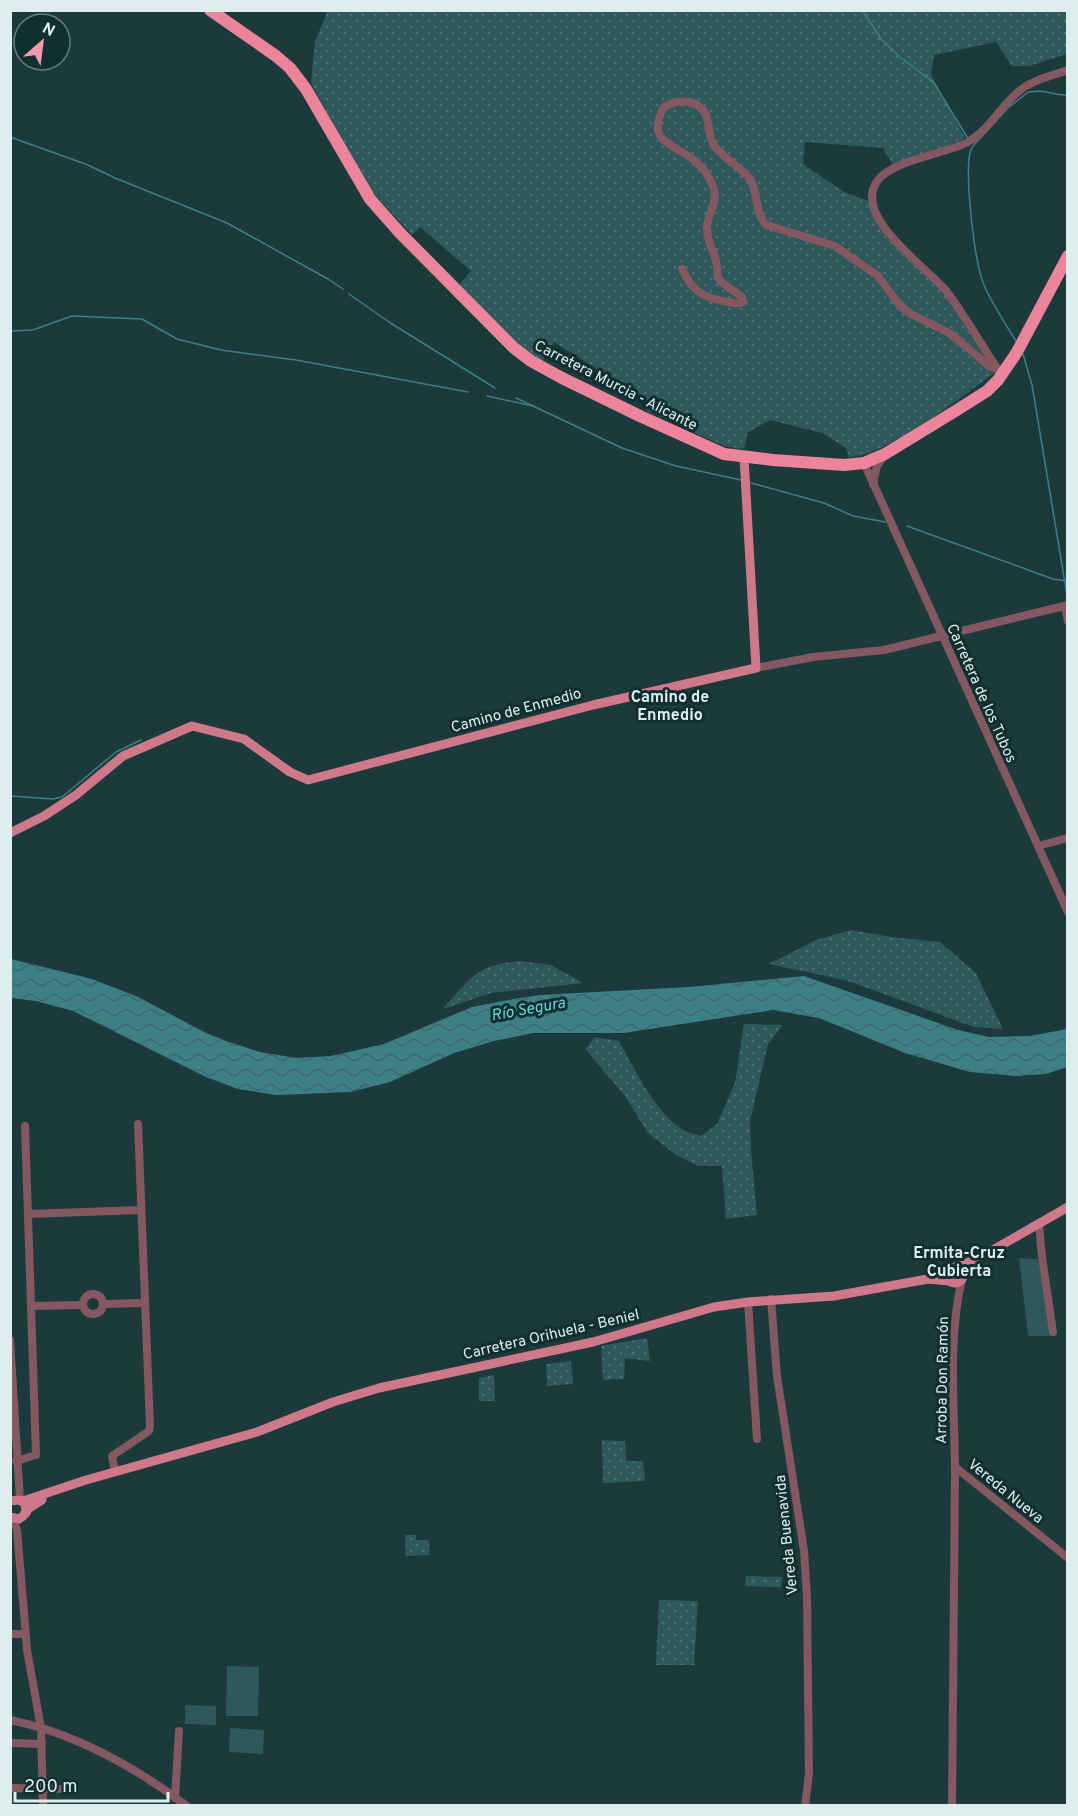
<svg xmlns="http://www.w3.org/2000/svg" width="1078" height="1816" font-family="Overpass,sans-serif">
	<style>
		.grass { fill: url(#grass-dots) }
		.park { fill: #2f585a }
		.water { fill: url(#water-waves) }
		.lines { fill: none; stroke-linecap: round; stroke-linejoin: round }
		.stream { stroke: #3c8085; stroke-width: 1.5 }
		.minor { stroke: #835860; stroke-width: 8 }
		.major { stroke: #ce788a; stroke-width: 9 }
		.highway { stroke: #ec849b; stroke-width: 12 }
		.labels { text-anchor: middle; stroke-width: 6; stroke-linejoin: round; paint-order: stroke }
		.street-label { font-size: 15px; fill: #deeeef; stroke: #112f31 }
		.neighbourhood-label { font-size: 16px; font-weight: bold; fill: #deeeef; stroke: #112f31 }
		.water-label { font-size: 16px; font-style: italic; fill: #6ad5dc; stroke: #112f31 }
	</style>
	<defs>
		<pattern id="grass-dots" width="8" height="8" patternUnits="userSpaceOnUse" patternTransform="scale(1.5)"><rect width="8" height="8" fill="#2f585a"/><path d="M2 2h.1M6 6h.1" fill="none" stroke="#4d7072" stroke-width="1.8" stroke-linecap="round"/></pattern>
		<pattern id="water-waves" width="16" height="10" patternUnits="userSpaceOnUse" patternTransform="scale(1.5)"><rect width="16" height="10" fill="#3c8085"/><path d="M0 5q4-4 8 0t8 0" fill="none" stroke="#3f666a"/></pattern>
	</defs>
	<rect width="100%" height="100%" fill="#1c3a3c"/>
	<g class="grass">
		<path d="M328 11H1067V54L1029 66H1012L996 42 934 55 931 75 965 138 940 150 893 165 883 148 805 142 803 164 844 192 869 201 887 238 940 287 996 372C965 394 884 458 849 457L846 448 822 433 770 420 748 432 744 449 724 446 645 410 647 400 554 342 542 362 527 353 459 285 471 271 420 227 412 235 362 180 311 83 315 41Z"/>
		<path d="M851 930 891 937 940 942 976 973 1003 1029 974 1027 848 981 769 964 816 940Z"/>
		<path d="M520 961 551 965 583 983 491 993 443 1009C471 977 475 966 520 961Z"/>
		<path d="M744 1024 783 1025 768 1044 750 1121 751 1150 757 1215 726 1219 722 1166H698L676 1155 648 1133 625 1096 585 1049 595 1037 619 1041C635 1070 655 1112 683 1130 688 1133 696 1134 701 1136L717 1124 735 1083Z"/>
		<path d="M647 1338 650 1361 625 1358 624 1379 603 1380 601 1346Z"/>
		<path d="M571 1361 573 1384 547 1386 546 1364Z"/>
		<path d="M494 1375 495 1401H479V1378Z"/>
		<path d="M602 1440 625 1441 626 1461H643L645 1481 603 1483Z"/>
		<path d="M405 1535H416V1540H429L430 1555 406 1556Z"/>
		<path d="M746 1576 782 1577 781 1587 745 1586Z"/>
		<path d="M659 1600 698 1601 694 1665H656Z"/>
	</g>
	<g class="park">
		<path d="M1019 1258 1038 1259 1052 1336H1028Z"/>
		<path d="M227 1666 259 1667 258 1716H226Z"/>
		<path d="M185 1705 216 1706V1725L185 1724Z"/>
		<path d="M230 1728 264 1730 263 1754 229 1752Z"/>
	</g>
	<path class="water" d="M11 959 92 979 138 997 206 1033 229 1042 260 1052 296 1058 331 1056 384 1044 472 1007 514 999 540 995 689 987 804 976 958 1030 989 1037 1030 1036 1067 1029V1067L1046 1074 1016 1076 970 1072 905 1053 819 1018 773 1010 624 1033H533L494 1041 454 1053 390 1082 350 1092 276 1095 238 1089 206 1077 73 1011 36 1001 11 998Z"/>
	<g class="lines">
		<g class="stream">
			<path d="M862 10 881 39 900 57 934 83 967 137"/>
			<path d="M10 137 88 165 115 178 227 223 328 279 343 289"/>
			<path d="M349 294 389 322 495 388"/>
			<path d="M10 331 33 330 72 316 142 319 177 339 221 350 296 360 468 392"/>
			<path d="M1016 341C1005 323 992 304 984 285 974 261 965 177 970 152L973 146 1008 108 1028 92 1040 91 1068 96"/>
			<path d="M1023 354 1032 385 1067 595"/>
			<path d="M487 396 533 406"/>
			<path d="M516 398 622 448 676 466 741 480"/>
			<path d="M751 483 824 503 853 516 885 522"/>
			<path d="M907 526 1053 579 1068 581"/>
			<path d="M10 796 53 799 62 797 116 752 141 740"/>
		</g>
		<g class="minor">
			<path d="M682 269C693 293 704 298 729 302 735 303 737 305 743 302L742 297 721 282 717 276C720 258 706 245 707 227 708 213 719 201 713 187 710 177 703 168 695 161 676 144 644 143 664 107 678 98 701 99 707 118 710 127 708 137 714 145 723 159 743 167 751 181 758 195 755 213 766 225L835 246 878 276 900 306 911 314 951 334 989 366 997 369"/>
			<path d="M997 368C980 343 965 316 947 292 928 268 850 216 878 180 892 161 943 154 966 143 988 132 999 108 1018 92 1031 80 1051 76 1068 70"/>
			<path d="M864 463 1068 912"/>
			<path d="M873 484 877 466 883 457"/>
			<path d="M1065 606 1068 621"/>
			<path d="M756 668 813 657 884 650 1068 605"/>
			<path d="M1038 846 1068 838"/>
			<path d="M28 1214 141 1210"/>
			<path d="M1039 1223 1042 1257 1053 1332"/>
			<circle cx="93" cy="1304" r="10"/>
			<path d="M771 1299 777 1376 804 1551 807 1597 809 1774 805 1806"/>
			<path d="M748 1302 757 1439"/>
			<path d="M103 1304 144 1303"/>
			<path d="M31 1306 82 1305"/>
			<path d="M10 1340 20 1500"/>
			<path d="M16 1461 36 1455 25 1126"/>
			<path d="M955 1467 1068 1558"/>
			<path d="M115 1471 112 1456 149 1431 150 1426 138 1124"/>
			<path d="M13 1519 17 1530 27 1650 41 1728 43 1806"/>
			<path d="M10 1634H25"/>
			<path d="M10 1720C75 1733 135 1767 187 1806"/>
			<path d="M10 1743 42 1744"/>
			<path d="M10 1788 64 1789"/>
			<path d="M175 1798 179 1731"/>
			<path d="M952 1806C952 1695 954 1584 955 1474 955 1409 947 1342 962 1279"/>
		</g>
		<g class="major">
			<path d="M10 833 44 816 76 795 123 756 192 726 244 739 290 772 308 780 593 705 756 668 744 457"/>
			<circle cx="955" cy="1275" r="8"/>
			<path d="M956 1267 977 1259 1068 1207"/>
			<path d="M10 1501 20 1500C28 1505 28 1514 19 1519L10 1517"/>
			<path d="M23 1501 86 1480 257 1432 333 1402 379 1388 593 1342 714 1307 748 1302 834 1296 928 1279 949 1281"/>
			<path d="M26 1513 28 1509 42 1500"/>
		</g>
		<path class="highway" d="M210 10 276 56 290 68 306 89 370 199 400 233 514 348 531 361 562 378 642 417 724 454 773 460 844 465 864 463 885 454 957 410 987 391 998 380 1017 352 1068 256"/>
	</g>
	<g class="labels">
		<g class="street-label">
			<text transform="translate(616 385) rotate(27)" y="5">Carretera Murcia - Alicante</text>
			<text transform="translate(982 693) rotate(66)" y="5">Carretera de los Tubos</text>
			<text transform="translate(516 710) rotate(-15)" y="5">Camino de Enmedio</text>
			<text transform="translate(551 1334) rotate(-13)" y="5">Carretera Orihuela - Beniel</text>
			<text transform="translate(942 1380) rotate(-89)" y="5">Arroba Don Ramón</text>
			<text transform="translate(1006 1491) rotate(39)" y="5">Vereda Nueva</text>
			<text transform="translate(786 1535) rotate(-96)" y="5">Vereda Buenavida</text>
		</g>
		<g class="neighbourhood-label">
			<text x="670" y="702">Camino de<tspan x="670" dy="18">Enmedio</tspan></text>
			<text x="959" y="1258">Ermita-Cruz<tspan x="959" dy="18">Cubierta</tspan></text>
		</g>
		<g class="water-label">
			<text transform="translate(528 1008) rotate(-10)" y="6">Río Segura</text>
		</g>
	</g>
	<rect width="1078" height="1816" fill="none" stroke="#deeeef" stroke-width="24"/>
	<g transform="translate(42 42) rotate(28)"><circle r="28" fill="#112f31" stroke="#637b7d" stroke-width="1.5"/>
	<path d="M0-4.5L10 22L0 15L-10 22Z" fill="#f39aac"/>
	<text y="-9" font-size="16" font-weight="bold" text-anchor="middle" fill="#deeeef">N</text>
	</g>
	<path d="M15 1792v9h153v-9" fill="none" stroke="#deeeef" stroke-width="3"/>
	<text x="24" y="1792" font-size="18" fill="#deeeef" stroke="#112f31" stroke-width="4.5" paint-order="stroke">200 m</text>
</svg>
